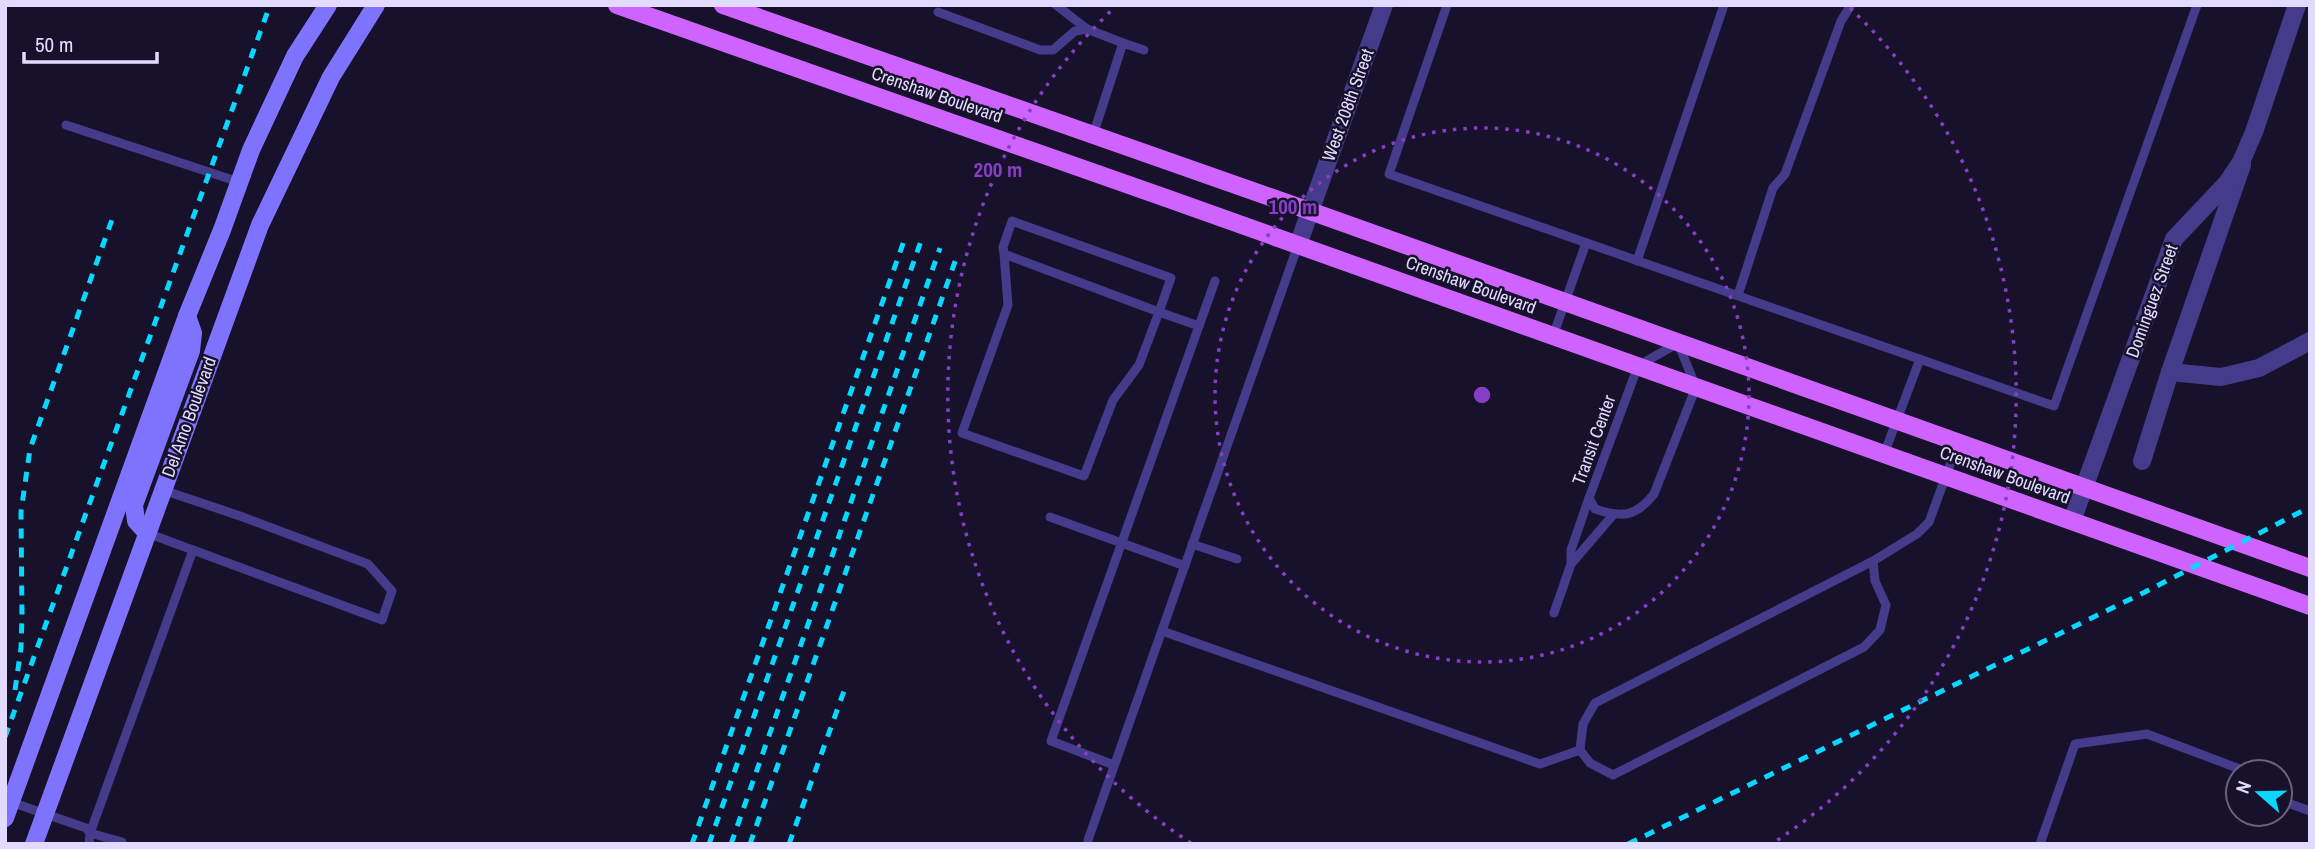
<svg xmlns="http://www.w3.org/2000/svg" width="2315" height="849" font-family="'Archivo Narrow',sans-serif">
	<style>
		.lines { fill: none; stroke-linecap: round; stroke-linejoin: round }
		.service { stroke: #443c8a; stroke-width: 9 }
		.minor { stroke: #443c8a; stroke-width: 18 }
		.tertiary { stroke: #443c8a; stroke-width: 18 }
		.secondary { stroke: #7e73ff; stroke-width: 18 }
		.primary { stroke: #ce63ff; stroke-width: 18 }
		.rail { stroke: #08d7ff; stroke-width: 5; stroke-dasharray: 10 9; stroke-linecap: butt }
		.ring { fill: none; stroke: #853ec5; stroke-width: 3.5; stroke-dasharray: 3.5 7 }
		.labels { text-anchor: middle; stroke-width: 5; stroke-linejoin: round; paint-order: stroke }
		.street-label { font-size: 18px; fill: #e2dbff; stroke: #17112b }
		.centre { fill: #853ec5; stroke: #17112b; stroke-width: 3.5 }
		.ring-label { font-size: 21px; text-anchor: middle; font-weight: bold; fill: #853ec5; stroke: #17112b; stroke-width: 5; stroke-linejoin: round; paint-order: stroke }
	</style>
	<rect width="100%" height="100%" fill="#17112b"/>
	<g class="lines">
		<g class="service">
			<path d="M1056 5 1087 29"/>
			<path d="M1447 5 1389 174 2054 406 2197 5"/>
			<path d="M938 12 1040 50H1053L1075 31 1087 29 1123 43"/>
			<path d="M66 125 239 182"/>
			<path d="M1093 135 1123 43 1144 50"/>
			<path d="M1004 254 1159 312 1139 365 1113 400 1084 476 962 433 1008 305 1004 254 1003 247 1012 221 1171 278 1159 312 1199 326"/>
			<path d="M1637 261 1724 5"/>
			<path d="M1738 295 1773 188 1785 174 1841 21 1851 5"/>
			<path d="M1553 336 1586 243"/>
			<path d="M1678 343 1696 387 1654 494C1636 517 1622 518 1595 509L1589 498 1638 366Z"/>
			<path d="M1884 454 1920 359"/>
			<path d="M1050 517 1185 566"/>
			<path d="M147 533 382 620 392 591 368 564 240 516 163 490"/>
			<path d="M1192 544 1237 559"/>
			<path d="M1873 561 1875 581 1886 605 1880 630 1864 647 1613 775 1590 763 1580 750 1583 724 1595 703 1873 561 1917 534 1929 522 1958 443"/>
			<path d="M1571 564 1613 515"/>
			<path d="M1554 613 1571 564V550L1589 498"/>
			<path d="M1162 631 1540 764 1580 750"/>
			<path d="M1114 765 1051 741 1215 281"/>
			<path d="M2280 800 2310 811"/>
			<path d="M11 802 86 828 90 833 122 842"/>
			<path d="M1088 840 1298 245"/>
			<path d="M89 844 90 833 193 550"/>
			<path d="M2040 844 2075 744 2147 734 2248 772"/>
		</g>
		<g class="minor">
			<path d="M1298 245 1384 5"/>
			<path d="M2170 372 2221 377 2259 368 2310 341"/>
			<path d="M2142 461 2170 372 2242 165"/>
		</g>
		<path class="tertiary" d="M2072 521 2174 239 2227 183 2241 162 2254 132 2297 5"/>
		<g class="secondary">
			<path d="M147 533 136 521 134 505 191 351 193 333 187 316"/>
			<path d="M5 818 187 316 222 230 251 150 295 56 328 5"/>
			<path d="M34 844 260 225 331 77 376 5"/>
		</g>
		<g class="primary">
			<path d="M617 5 1166 198 2310 606"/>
			<path d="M723 5 1310 211 2310 568"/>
		</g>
		<g class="rail">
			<path d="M15 690 21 648 22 616 21 512 30 449 114 214"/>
			<path d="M5 737 270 5"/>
			<path d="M692 844 906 235"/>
			<path d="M709 844 921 241"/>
			<path d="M731 844 940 248"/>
			<path d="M750 844 958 253"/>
			<path d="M789 844 844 691"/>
			<path d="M1628 844 2145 592 2310 507"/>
		</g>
	</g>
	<g class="ring">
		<circle cx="1482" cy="395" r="267"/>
		<path d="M1191 843A534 534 0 0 1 1114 8M1850 8A534 534 0 0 1 1773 843"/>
	</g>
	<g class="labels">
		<g class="street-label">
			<text transform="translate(937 95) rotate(19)" y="6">Crenshaw Boulevard</text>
			<text transform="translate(1348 105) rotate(-70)" y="6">West 208th Street</text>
			<text transform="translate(1471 285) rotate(20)" y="6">Crenshaw Boulevard</text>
			<text transform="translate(2152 301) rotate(-70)" y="6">Dominguez Street</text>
			<text transform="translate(189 417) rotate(-70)" y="6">Del Amo Boulevard</text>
			<text transform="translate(1594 440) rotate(-70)" y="6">Transit Center</text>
			<text transform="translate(2005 475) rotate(20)" y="6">Crenshaw Boulevard</text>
		</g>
	</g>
	<circle cx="1482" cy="395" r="10" class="centre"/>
	<g class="ring-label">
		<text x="998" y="177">200 m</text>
		<text x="1293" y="214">100 m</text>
	</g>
	<rect width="2315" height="849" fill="none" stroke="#e2dbff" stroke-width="14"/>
	<g transform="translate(2259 793) rotate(290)"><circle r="33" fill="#17112b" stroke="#686280" stroke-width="2"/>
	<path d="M0-5L12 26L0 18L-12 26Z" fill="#08d7ff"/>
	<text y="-10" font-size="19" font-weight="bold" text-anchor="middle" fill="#e2dbff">N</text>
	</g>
	<path d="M24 52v10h133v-10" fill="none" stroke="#e2dbff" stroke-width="3.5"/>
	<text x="35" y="52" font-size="21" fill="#e2dbff" stroke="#17112b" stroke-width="5" paint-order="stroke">50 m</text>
</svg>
